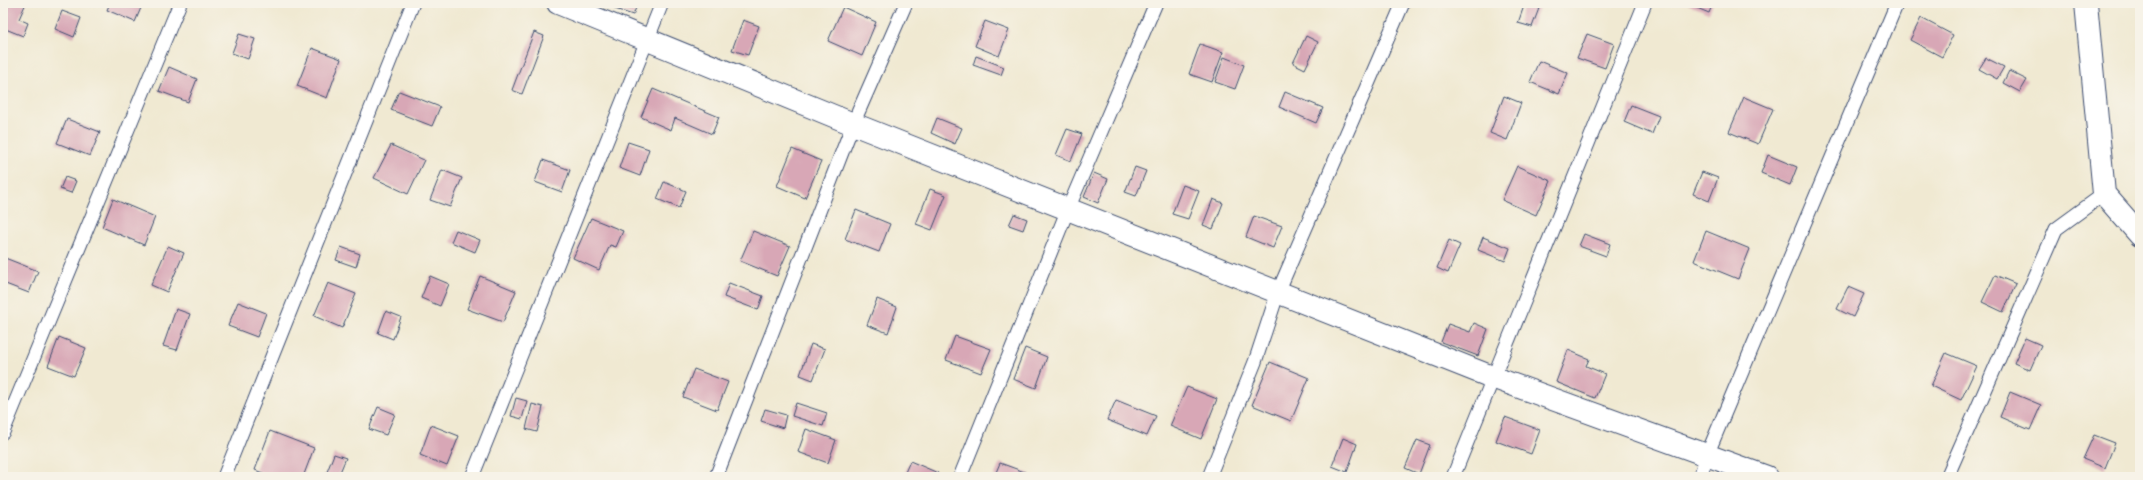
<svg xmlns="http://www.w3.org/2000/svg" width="2143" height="480" font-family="Caveat,sans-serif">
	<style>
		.building { fill: #d8a7b6 }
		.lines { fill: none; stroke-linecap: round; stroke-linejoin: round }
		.service-casing { stroke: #3b4b6f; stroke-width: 15 }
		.minor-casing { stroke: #3b4b6f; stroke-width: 24 }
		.service { stroke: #fff; stroke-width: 13 }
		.minor { stroke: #fff; stroke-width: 22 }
	</style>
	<rect width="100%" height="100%" fill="#f7f3e8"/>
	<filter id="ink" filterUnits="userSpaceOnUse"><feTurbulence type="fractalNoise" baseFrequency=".025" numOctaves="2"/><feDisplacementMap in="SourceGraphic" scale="8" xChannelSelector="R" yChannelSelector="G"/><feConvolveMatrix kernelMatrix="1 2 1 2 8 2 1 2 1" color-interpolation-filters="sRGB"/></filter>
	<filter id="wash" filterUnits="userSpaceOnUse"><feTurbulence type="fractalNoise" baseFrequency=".012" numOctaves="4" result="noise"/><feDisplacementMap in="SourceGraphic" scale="16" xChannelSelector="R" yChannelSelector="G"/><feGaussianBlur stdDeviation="0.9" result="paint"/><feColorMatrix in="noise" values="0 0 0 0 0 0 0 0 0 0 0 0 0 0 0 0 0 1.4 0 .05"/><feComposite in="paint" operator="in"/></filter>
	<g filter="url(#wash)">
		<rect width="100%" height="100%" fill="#f0e9d2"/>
		<g id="blocks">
			<g class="building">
				<path d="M3 3H26L19 19 28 23 23 36 3 28Z"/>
				<path d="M110 3H143L135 22 107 10Z"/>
				<path d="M617 3H638L633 15 615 9Z"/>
				<path d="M1525 3H1541L1532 27 1518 23Z"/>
				<path d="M1685 3H1713L1709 13Z"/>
				<path d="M843 7 876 22 862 56 828 41Z"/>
				<path d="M62 11 81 18 74 37 55 29Z"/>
				<path d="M1921 18 1953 35 1942 57 1910 40Z"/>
				<path d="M743 20 759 26 748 55 732 50Z"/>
				<path d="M985 21 1009 30 999 56 975 46Z"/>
				<path d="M534 32 544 36 522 94 512 90Z"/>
				<path d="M239 34 255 39 248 59 232 53Z"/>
				<path d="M1587 34 1614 44 1605 68 1577 58Z"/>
				<path d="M1306 36 1318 42 1305 69 1293 63Z"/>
				<path d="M1200 44 1223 52 1212 82 1189 74Z"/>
				<path d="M312 48 341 59 327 98 297 86Z"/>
				<path d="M976 56 1004 67 1001 75 973 65Z"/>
				<path d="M1224 57 1244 65 1235 89 1215 82Z"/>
				<path d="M1986 58 2004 67 1997 79 1979 69Z"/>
				<path d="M1539 61 1568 73 1559 94 1530 82Z"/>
				<path d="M169 67 197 79 188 102 159 91Z"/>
				<path d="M2009 71 2027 80 2020 92 2003 83Z"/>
				<path d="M653 89 719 117 712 134 675 118 671 130 641 117Z"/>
				<path d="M399 91 440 107 432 126 391 110Z"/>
				<path d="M1285 92 1323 108 1316 123 1279 107Z"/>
				<path d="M1504 96 1521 103 1507 140 1490 133Z"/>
				<path d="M1744 97 1773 109 1758 144 1729 132Z"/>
				<path d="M1631 105 1659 116 1652 134 1624 122Z"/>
				<path d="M937 118 962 128 955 144 931 133Z"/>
				<path d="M67 119 100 132 90 156 57 143Z"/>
				<path d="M1067 129 1082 134 1071 161 1056 155Z"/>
				<path d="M628 142 649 149 640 176 619 168Z"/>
				<path d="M391 145 424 160 408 194 374 178Z"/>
				<path d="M792 149 821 161 805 198 777 186Z"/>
				<path d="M1768 155 1797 167 1790 185 1761 173Z"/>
				<path d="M543 160 570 170 562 192 535 182Z"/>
				<path d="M1517 166 1551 181 1536 215 1502 200Z"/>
				<path d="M1135 167 1146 171 1136 196 1125 192Z"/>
				<path d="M442 170 462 178 450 207 430 200Z"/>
				<path d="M1702 172 1718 178 1709 201 1693 194Z"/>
				<path d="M1094 173 1108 179 1098 203 1084 197Z"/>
				<path d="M65 177 76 181 71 193 60 189Z"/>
				<path d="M664 182 686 191 679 208 657 199Z"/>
				<path d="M1183 185 1199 191 1188 219 1172 214Z"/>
				<path d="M930 189 946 195 932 230 916 224Z"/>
				<path d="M113 199 155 217 144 245 102 227Z"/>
				<path d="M1213 199 1223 203 1213 229 1203 225Z"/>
				<path d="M856 210 890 224 879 252 845 239Z"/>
				<path d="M1014 214 1027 219 1023 230 1009 225Z"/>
				<path d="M1254 216 1282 226 1273 248 1246 237Z"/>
				<path d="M591 218 623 231 616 247 610 245 599 270 573 258Z"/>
				<path d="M456 230 480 240 475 252 451 242Z"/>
				<path d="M753 231 790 246 777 276 740 261Z"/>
				<path d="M1706 231 1750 249 1738 279 1694 261Z"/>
				<path d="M1584 234 1610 244 1606 256 1579 246Z"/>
				<path d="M1483 237 1510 248 1505 261 1478 250Z"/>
				<path d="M1449 240 1460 245 1448 273 1437 268Z"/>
				<path d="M168 246 184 253 167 292 151 285Z"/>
				<path d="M341 247 360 254 356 267 336 260Z"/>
				<path d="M5 258 38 271 29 293 3 283V263Z"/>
				<path d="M1995 275 2016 284 2003 312 1982 302Z"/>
				<path d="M430 276 449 284 440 306 421 298Z"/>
				<path d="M480 276 516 291 503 322 467 309Z"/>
				<path d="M328 283 356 294 342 328 314 316Z"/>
				<path d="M729 283 763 296 758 310 724 297Z"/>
				<path d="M1848 287 1864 294 1853 317 1837 309Z"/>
				<path d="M877 299 897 307 888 333 867 325Z"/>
				<path d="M238 302 266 313 257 337 228 326Z"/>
				<path d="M176 309 190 314 177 350 163 346Z"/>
				<path d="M386 311 401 317 393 339 378 333Z"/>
				<path d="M1474 323 1488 329 1478 356 1441 342 1448 324 1470 332Z"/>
				<path d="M955 336 991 349 981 373 946 360Z"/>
				<path d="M59 337 86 348 74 376 48 366Z"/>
				<path d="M2025 338 2041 345 2030 370 2014 363Z"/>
				<path d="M811 344 825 349 813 380 800 375Z"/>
				<path d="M1025 348 1047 357 1036 388 1013 379Z"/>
				<path d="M1568 350 1589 359 1586 366 1605 374 1595 398 1556 382Z"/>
				<path d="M1946 353 1977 366 1961 400 1931 386Z"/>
				<path d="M1270 362 1309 378 1291 421 1252 405Z"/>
				<path d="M694 369 728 382 717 410 683 397Z"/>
				<path d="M1187 387 1217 399 1201 439 1170 426Z"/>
				<path d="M2010 392 2041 405 2030 430 2000 417Z"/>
				<path d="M516 398 527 401 522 419 511 416Z"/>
				<path d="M1116 400 1156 416 1147 436 1107 420Z"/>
				<path d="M796 403 827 413 823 426 792 416Z"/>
				<path d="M532 404 543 407 537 432 526 429Z"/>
				<path d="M378 407 395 414 386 435 369 429Z"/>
				<path d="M765 409 786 415 783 428 761 421Z"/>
				<path d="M1505 417 1540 430 1531 454 1496 441Z"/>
				<path d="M431 425 459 436 447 466 420 455Z"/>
				<path d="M806 429 836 440 828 463 798 452Z"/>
				<path d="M270 431 314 448 303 477H273L255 470Z"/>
				<path d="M2094 435 2115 443 2105 468 2083 459Z"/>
				<path d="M1343 438 1357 444 1347 472 1332 466Z"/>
				<path d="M1417 440 1430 445 1419 474 1405 468Z"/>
				<path d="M334 454 346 458 338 477H325Z"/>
				<path d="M910 461 938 473 936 477H903Z"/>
				<path d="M1000 463 1030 474 1029 477H994Z"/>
			</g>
		</g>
	</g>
	<g filter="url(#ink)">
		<use href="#blocks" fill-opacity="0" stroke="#3b4b6f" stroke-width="1"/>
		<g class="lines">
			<defs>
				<g id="service">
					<path d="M3 432 180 3"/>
					<path d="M224 477 413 3"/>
					<path d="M472 477 662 3"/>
					<path d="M716 477 853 124 906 3"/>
					<path d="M960 477 1068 209 1156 3"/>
					<path d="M1209 477 1255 362 1278 292 1403 3"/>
					<path d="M1453 477 1645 3"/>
					<path d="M1700 477 1707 455 1897 3"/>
					<path d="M1947 477 2056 229 2104 194"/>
				</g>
				<g id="minor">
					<path d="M558 3 853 124 1492 377 1767 477"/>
					<path d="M2086 3 2104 194 2140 235"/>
				</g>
			</defs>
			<use href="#service" class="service-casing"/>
			<use href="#minor" class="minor-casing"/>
			<use href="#service" class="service"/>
			<use href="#minor" class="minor"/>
		</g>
	</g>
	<rect width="2143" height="480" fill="none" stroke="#f7f3e8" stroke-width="16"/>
</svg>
